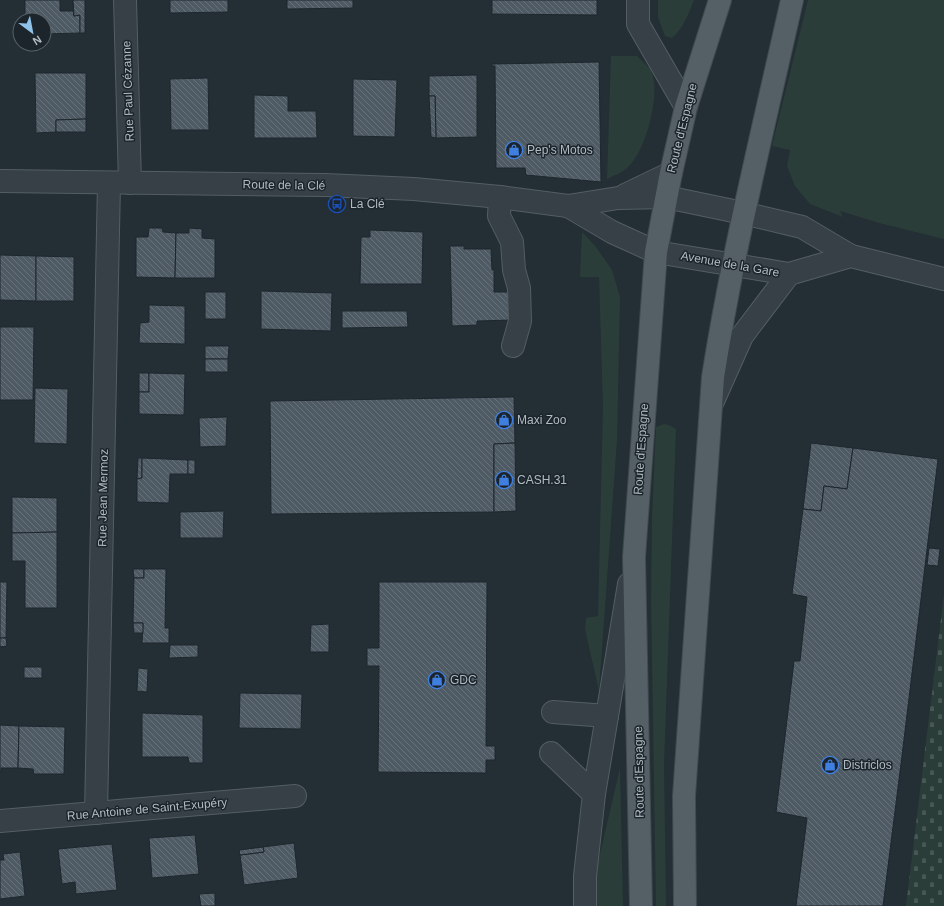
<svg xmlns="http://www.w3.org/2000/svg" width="944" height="906" font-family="Helvetica,sans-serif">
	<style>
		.grass { fill: #2b3d39 }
		.cemetery { fill: url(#cemetery-stones) }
		.building { fill: url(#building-back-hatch); stroke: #1e272d }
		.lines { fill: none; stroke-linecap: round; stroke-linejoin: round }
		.minor-casing { stroke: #545e64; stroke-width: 24 }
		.major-casing { stroke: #40494f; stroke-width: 24 }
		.minor { stroke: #364046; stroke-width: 22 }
		.major { stroke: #555f66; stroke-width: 22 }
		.labels { text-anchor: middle; stroke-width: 3; stroke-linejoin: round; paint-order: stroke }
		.street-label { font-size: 12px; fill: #b1bbc2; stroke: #1c252b }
		.poi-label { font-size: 12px; fill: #b1bbc2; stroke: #1c252b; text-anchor: start }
	</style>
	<defs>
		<pattern id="cemetery-stones" width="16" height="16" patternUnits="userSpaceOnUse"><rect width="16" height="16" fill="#2b3d39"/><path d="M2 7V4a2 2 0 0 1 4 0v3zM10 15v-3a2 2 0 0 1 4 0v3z" fill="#475754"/></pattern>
		<pattern id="building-back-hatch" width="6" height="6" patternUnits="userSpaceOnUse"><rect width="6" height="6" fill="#4f5b64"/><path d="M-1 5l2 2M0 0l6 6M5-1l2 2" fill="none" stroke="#667179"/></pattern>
	</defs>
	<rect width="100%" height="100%" fill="#232e35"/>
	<g class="grass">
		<path d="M658 0H694C689 13 683 29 672 38L665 36 658 17Z"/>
		<path d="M808 0H944V239L879 223 840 211 843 217 810 204 795 186 787 166 790 150 772 146Z"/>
		<path d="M611 56H637C641 60 646 65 650 69 663 90 645 155 626 169 621 173 613 176 607 179Z"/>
		<path d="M582 232 596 247 612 270 620 297 617 440 599 691 585 629 586 618 598 616 603 406 599 277H580Z"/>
		<path d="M664 424 669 425 676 429 664 764 666 906H656L651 598 652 517 656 427Z"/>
		<path d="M620 768 623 906H596V871Z"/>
	</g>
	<path class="cemetery" d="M944 594V906H906Z"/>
	<g class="building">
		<path d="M25 0H60V11H73L74 16 80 15V33L44 34V20H25Z"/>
		<path d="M73 0H85V33H80V15L74 16Z"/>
		<path d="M170 0H228V12L170 13Z"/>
		<path d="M287 0H353V8L287 9Z"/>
		<path d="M492 0H597V15L492 14Z"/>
		<path d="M599 62 601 182 526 175 525 168H496L495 66H492V64Z"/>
		<path d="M35 73H86V119L56 120V132L36 133Z"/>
		<path d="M477 75V137L436 138 435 96H429V76Z"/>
		<path d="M208 78 209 130H171L170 79Z"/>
		<path d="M353 79 397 80 395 137 353 136Z"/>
		<path d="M254 95 288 96V111H316L317 138H254Z"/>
		<path d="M429 96H435L436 138 431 137Z"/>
		<path d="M86 119V132H56V120Z"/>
		<path d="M149 228H162L163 232 176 233 175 278 136 277V237H148Z"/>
		<path d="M189 228 202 229V238L215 239V278H175L176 233H189Z"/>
		<path d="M370 230 423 232 422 284H360L361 237H370Z"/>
		<path d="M450 246H464V249H491L492 270H494V292H512V320L477 321V325L452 326Z"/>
		<path d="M0 255 36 256V301L0 300Z"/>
		<path d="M36 256 74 257V301H36Z"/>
		<path d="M261 291 332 293 331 331 261 329Z"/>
		<rect x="205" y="292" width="21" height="27"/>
		<path d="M149 305 185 306V344L139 343 140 323 149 322Z"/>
		<path d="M342 311H407L408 327 342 328Z"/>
		<path d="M0 327H34L33 400H0Z"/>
		<path d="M205 346H229L228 359H205Z"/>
		<rect x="205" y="359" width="23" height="13"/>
		<rect x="139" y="373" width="10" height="19"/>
		<path d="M149 373 185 374 184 415 139 414V392H149Z"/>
		<path d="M35 388 68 389 67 444 34 443Z"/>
		<path d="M514 397 515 443 494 444V512L271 514 270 401Z"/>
		<path d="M227 417 226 446 200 447 199 418Z"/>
		<path d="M515 443 516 511 494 512V444Z"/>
		<path d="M811 443 853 448 847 489 824 486 821 511 803 509Z"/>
		<path d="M853 448 938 459 902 756 883 906H796L807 818 776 812 794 661H800L807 597 792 594 803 509 821 511 824 486 847 489Z"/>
		<path d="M138 458H142V478L137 479Z"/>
		<path d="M142 458 188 460V474H170L169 503 137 502V479L142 478Z"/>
		<rect x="188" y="460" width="7" height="14"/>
		<path d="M12 497 57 498V532L12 533Z"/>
		<path d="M224 511 223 538H180V512Z"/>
		<path d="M57 532V608H25V561H12V533Z"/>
		<path d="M929 548 940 549 938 566 927 565Z"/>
		<path d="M133 569H144V578H134Z"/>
		<path d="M144 569H166L165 628H169V643H142L143 623H133L134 578H144Z"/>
		<path d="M0 582H7L6 638H0Z"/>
		<path d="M379 582H487L486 746H495V760H486V773L378 772 379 666H367V648H379Z"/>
		<path d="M133 623H143V633H134Z"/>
		<path d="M329 624V652H310L311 625Z"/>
		<path d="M0 638H6L7 646 0 647Z"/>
		<path d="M170 645H198V657L169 658Z"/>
		<rect x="24" y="667" width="18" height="11"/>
		<path d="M138 668 148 669 147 692 137 691Z"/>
		<path d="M240 693 302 694 301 729 239 728Z"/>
		<path d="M142 713 203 715V763H189L188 757H142Z"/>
		<path d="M0 725 19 726 18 768H1V772H0Z"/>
		<path d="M19 726 65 727 64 774H34L33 769 18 768Z"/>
		<path d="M195 835 199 874 152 878 149 838Z"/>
		<path d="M294 843 298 878 244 885 240 855 264 852 263 847Z"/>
		<path d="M112 844 117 890 76 894 75 882 62 884 58 849Z"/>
		<path d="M263 847 264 852 240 855 239 850Z"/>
		<path d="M20 852 25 896 0 899V860H4L3 854Z"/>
		<path d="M215 893V906H201L199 894Z"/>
	</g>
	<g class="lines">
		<defs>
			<g id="minor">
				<path d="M125 0 130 183"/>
				<path d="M638 0V24L686 107"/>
				<path d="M0 181 325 185 414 189 500 197 568 206 618 198 666 197 743 213 802 227 851 256"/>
				<path d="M625 195 671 173"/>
				<path d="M500 197 499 216 512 242 514 270 519 288 520 321 513 346"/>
				<path d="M568 206 612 232 656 252 789 274 851 256 944 279"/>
				<path d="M713 401 742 336 789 274"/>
				<path d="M553 712 607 716"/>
				<path d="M551 753 594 794"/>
				<path d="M96 813 109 183"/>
				<path d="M0 821 295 796"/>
				<path d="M585 906V876L594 794 629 584"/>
			</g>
			<g id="major">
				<path d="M641 906 634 557 656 252 671 173 686 107 720 0"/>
				<path d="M685 906 684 796 713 377C733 250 764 125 792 0"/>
			</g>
		</defs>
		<use href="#minor" class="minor-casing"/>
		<use href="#major" class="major-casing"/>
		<use href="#minor" class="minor"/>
		<use href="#major" class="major"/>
	</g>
	<defs>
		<symbol id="shop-ring" viewBox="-11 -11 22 22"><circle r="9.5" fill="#1c252b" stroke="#3f7fe0" stroke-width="1.5"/><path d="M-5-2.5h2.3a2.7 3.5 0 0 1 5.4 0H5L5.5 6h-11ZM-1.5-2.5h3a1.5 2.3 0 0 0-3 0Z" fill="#3f7fe0"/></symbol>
		<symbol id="bus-ring" viewBox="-11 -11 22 22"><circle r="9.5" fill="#1c252b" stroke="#1a4fb4" stroke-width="1.5"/><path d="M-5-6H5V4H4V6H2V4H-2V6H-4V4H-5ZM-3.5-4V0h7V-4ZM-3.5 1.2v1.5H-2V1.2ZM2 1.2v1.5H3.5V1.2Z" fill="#1a4fb4"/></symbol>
	</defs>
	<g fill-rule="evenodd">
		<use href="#shop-ring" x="504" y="140" width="20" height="20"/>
		<use href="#bus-ring" x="327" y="194" width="20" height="20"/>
		<use href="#shop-ring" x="494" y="410" width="20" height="20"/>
		<use href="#shop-ring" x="494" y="470" width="20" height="20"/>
		<use href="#shop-ring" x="427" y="670" width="20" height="20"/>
		<use href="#shop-ring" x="820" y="755" width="20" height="20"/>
	</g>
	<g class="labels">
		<g class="street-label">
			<text transform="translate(128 91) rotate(-92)" y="4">Rue Paul Cézanne</text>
			<text transform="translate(682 128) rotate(-76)" y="4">Route d'Espagne</text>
			<text transform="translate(284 185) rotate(1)" y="4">Route de la Clé</text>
			<text transform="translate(730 264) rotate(10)" y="4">Avenue de la Gare</text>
			<text transform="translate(641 449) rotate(-86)" y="4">Route d'Espagne</text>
			<text transform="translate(103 498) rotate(-89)" y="4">Rue Jean Mermoz</text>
			<text transform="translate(639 772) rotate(-91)" y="4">Route d'Espagne</text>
			<text transform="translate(147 809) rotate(-5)" y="4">Rue Antoine de Saint-Exupéry</text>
		</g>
		<g class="poi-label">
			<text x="527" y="154">Pep's Motos</text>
			<text x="350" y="208">La Clé</text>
			<text x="517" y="424">Maxi Zoo</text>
			<text x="517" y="484">CASH.31</text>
			<text x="450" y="684">GDC</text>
			<text x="843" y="769">Districlos</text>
		</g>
	</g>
	<g transform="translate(32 32) rotate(148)"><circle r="19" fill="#1c252b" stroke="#586167"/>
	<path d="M0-3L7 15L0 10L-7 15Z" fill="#8fc3e9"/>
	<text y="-6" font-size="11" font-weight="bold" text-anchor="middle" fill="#b1bbc2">N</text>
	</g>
</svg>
